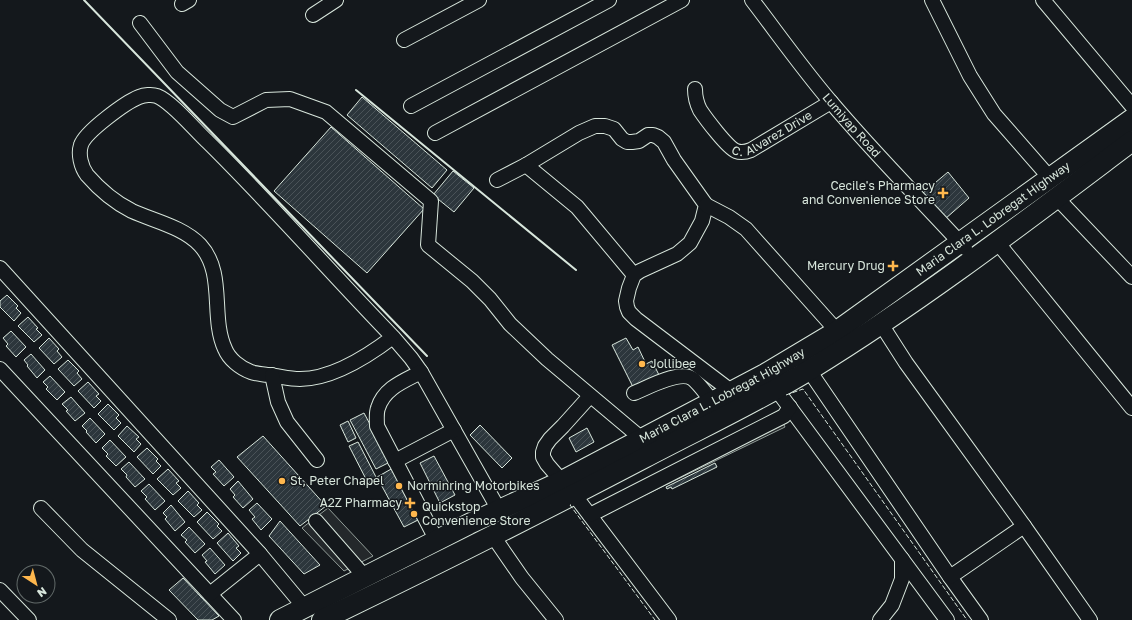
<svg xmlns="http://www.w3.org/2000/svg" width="1132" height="620" font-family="'Golos Text',sans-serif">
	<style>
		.parking { fill: #24282b; stroke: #939e99 }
		.building { fill: url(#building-hatch); stroke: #d8e6dc }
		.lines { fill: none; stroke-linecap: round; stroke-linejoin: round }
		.minor-casing { stroke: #d8e6dc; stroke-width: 16 }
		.highway-casing { stroke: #d8e6dc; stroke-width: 22 }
		.minor { stroke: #14181c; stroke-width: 14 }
		.highway { stroke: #14181c; stroke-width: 20 }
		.fence { stroke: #d8e6dc; stroke-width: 1; stroke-dasharray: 5 2; stroke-linecap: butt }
		.wall { stroke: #d8e6dc; stroke-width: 2 }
		.poi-dot { fill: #ffb74d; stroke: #14181c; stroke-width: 1.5 }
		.labels { text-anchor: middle; stroke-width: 3; stroke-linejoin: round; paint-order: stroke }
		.street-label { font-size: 12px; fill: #d8e6dc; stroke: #14181c }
		.poi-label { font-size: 12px; fill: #d8e6dc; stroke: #14181c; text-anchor: start }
	</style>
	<defs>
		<pattern id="building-hatch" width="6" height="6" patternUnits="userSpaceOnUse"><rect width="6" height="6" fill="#2c363c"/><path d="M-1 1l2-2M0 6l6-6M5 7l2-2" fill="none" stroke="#4a5358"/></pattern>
	</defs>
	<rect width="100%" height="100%" fill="#14181c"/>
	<g class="parking">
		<path d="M783 423 785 427 645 495 643 491Z"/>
		<path d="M328 508 373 556 344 571 302 528Z"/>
	</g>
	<g class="building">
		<path d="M362 97 447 170 432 188 347 115Z"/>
		<path d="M331 127 424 209 367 273 274 191Z"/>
		<path d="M453 171 474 188 454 212 433 195Z"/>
		<path d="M948 172 969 198 945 219 923 193Z"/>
		<path d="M7 295 18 306 16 308 21 313 14 321 0 307V301Z"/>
		<path d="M28 317 38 328 36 329 42 335 34 342 18 326Z"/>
		<path d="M11 331 26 347 16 357 6 346 8 344 3 338Z"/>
		<path d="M49 338 59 349 57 351 62 357 54 364 39 348Z"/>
		<path d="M626 338 633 350 638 347 646 364 652 361 663 383 637 395 612 345Z"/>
		<path d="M31 354 45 370 37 378 27 366 28 365 24 360Z"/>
		<path d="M68 360 79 371 77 373 82 379 74 386 58 369Z"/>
		<path d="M50 376 65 392 57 400 46 389 48 387 43 382Z"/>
		<path d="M88 382 99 394 96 396 101 401 94 408 78 391Z"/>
		<path d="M71 397 85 413 75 421 66 411 68 410 62 404Z"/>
		<path d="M108 404 119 415 116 418 121 423 114 430 98 414Z"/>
		<path d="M364 413 390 462 376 469 350 420Z"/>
		<path d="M90 418 105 434 96 443 86 432 87 431 82 426Z"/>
		<path d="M348 421 356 438 348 442 340 425Z"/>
		<path d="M480 425 512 458 502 468 470 435Z"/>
		<path d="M127 426 139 437 136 439 141 444 134 452 118 436Z"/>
		<path d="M587 428 594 442 576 452 569 438Z"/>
		<path d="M263 436 326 506 300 526 237 457Z"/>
		<path d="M110 440 126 457 116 466 106 456 108 454 102 448Z"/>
		<path d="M358 442 377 479 368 483 349 446Z"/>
		<path d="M147 448 158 459 156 461 161 466 153 474 137 457Z"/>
		<path d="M434 456 455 495 440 503 420 463Z"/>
		<path d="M219 460 234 477 224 486 213 474 216 472 211 467Z"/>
		<path d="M129 462 145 479 135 487 126 477 127 475 121 469Z"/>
		<path d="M715 463 717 467 672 489 671 487 667 489 666 487Z"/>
		<path d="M393 468 422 518 404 527 377 477Z"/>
		<path d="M168 469 179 481 176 483 181 488 173 495 157 479Z"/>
		<path d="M238 481 253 499 243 508 233 497 235 495 230 489Z"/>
		<path d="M149 484 165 501 155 510 145 499 147 497 141 491Z"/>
		<path d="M188 491 199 503 197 505 202 510 194 517 178 501Z"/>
		<path d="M257 503 272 519 261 530 252 519 255 517 249 510Z"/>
		<path d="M171 505 185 522 175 531 165 519 167 517 163 513Z"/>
		<path d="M207 512 219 524 217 526 222 531 213 539 197 522Z"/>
		<path d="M280 521 320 565 304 574 269 536Z"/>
		<path d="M189 527 205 544 195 553 185 542 187 540 181 535Z"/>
		<path d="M228 533 239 546 236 548 241 553 233 561 217 543Z"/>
		<path d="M210 548 225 565 215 574 205 562 207 561 202 555Z"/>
		<path d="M183 578 219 616 212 620H198L169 590Z"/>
	</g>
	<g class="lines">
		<defs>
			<g id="minor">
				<path id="s1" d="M752 0C778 34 802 68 830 101 873 152 920 199 965 248"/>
				<path d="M932 0 970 76 994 114 1050 178"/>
				<path d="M1043 0 1132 106"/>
				<path d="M182 4 189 0"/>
				<path d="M313 15 336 0"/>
				<path d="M140 23 177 72 220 110 233 117 266 100 290 99 326 112 431 201 428 245 472 281 490 299 510 324 547 359 641 438"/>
				<path d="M404 40 479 0"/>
				<path id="s2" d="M695 89C695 96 697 104 700 110 706 119 727 147 736 151 741 153 746 152 751 150L831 102"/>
				<path d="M411 106 609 0"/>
				<path d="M435 133 682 0"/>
				<path d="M526 165 577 207 634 275"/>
				<path d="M497 180 526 165 579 133 595 126H605L614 129 622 139 627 142H632L639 141 648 135H653L658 137 664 142 674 160 706 205 702 221 690 243 677 254 640 271 634 275 629 288 626 301 627 307 629 312 636 319 731 391"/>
				<path d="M1057 198 1132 277"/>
				<path d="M706 205 729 217 746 229 837 331"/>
				<path d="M997 242 1132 408"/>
				<path d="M0 268 260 554 305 608"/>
				<path d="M881 324 906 363 1024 526 1090 620"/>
				<path d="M393 337C368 356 331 379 300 379 289 379 279 376 268 375 263 374 256 374 251 372 240 368 229 359 225 349 210 317 226 273 200 245 183 227 154 221 132 211 114 202 100 190 87 175 81 167 78 154 81 145 85 132 126 102 139 97 144 95 152 94 157 96 172 102 194 129 207 141 271 204 330 272 393 337L411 358 421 372 499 510"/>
				<path d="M804 363 950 577 981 620"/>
				<path d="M0 369 234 620"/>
				<path d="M421 372C404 381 384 388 378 408 376 413 377 421 377 426L437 541"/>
				<path d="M272 375 278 402 287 422 317 460"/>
				<path d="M771 382 947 620"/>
				<path d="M634 393C647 388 680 369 693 379 700 385 706 394 712 401"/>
				<path d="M590 396 563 426 550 439 545 446 543 452V457L547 464 579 501 669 620"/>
				<path d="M395 461 454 430"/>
				<path d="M41 508 82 550 169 620"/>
				<path d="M590 515 784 416 790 407"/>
				<path d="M316 521 365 577"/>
				<path d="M493 536 522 578 556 620"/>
				<path d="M950 577 1024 526"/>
				<path d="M0 590 29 620"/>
				<path d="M210 594 260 554"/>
				<path d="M880 620 892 605 902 579V559"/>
			</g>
			<g id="highway">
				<path id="s3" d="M280 620 469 524 562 481 765 374 837 331 1132 119"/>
				<path d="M322 620C430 568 537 514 644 458 699 429 757 402 811 369 923 300 1027 220 1132 141"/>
			</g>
		</defs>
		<use href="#minor" class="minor-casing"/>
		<use href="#highway" class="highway-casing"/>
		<use href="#minor" class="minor"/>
		<use href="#highway" class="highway"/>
		<g class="fence">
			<path d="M786 395 803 389 967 620"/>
			<path d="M571 505H570L655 620"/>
		</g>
		<g class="wall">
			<path d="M84 0 427 356"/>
			<path d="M356 90 576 270"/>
		</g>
	</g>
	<g class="poi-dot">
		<path d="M941 187h4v4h4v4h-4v4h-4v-4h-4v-4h4z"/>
		<path d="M891 260h4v4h4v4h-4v4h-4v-4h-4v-4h4z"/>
		<circle cx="642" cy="364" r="4"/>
		<circle cx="282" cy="481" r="4"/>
		<circle cx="399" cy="486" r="4"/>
		<path d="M408 497h4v4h4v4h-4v4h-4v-4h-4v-4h4z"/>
		<circle cx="414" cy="514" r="4"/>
	</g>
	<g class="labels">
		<g class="street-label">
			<text dy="4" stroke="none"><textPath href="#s1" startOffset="160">Lumiyap Road</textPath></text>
			<text dy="4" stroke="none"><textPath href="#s2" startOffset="117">C. Alvarez Drive</textPath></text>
			<text dy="4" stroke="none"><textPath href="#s3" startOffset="820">Maria Clara L. Lobregat Highway</textPath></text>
			<text dy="4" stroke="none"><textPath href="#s3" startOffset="496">Maria Clara L. Lobregat Highway</textPath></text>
		</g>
		<g class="poi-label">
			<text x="935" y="190" text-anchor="end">Cecile's Pharmacy<tspan x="935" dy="14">and Convenience Store</tspan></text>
			<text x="885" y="270" text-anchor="end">Mercury Drug</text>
			<text x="650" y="368">Jollibee</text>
			<text x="290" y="485">St, Peter Chapel</text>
			<text x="407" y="490">Norminring Motorbikes</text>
			<text x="402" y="507" text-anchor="end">A2Z Pharmacy</text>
			<text x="422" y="511">Quickstop<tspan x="422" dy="14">Convenience Store</tspan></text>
		</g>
	</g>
	<g transform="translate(36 584) rotate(144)"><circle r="19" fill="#14181c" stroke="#626a69"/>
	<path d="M0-3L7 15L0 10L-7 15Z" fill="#ffb74d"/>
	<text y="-6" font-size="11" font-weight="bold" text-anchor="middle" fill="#d8e6dc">N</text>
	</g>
</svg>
